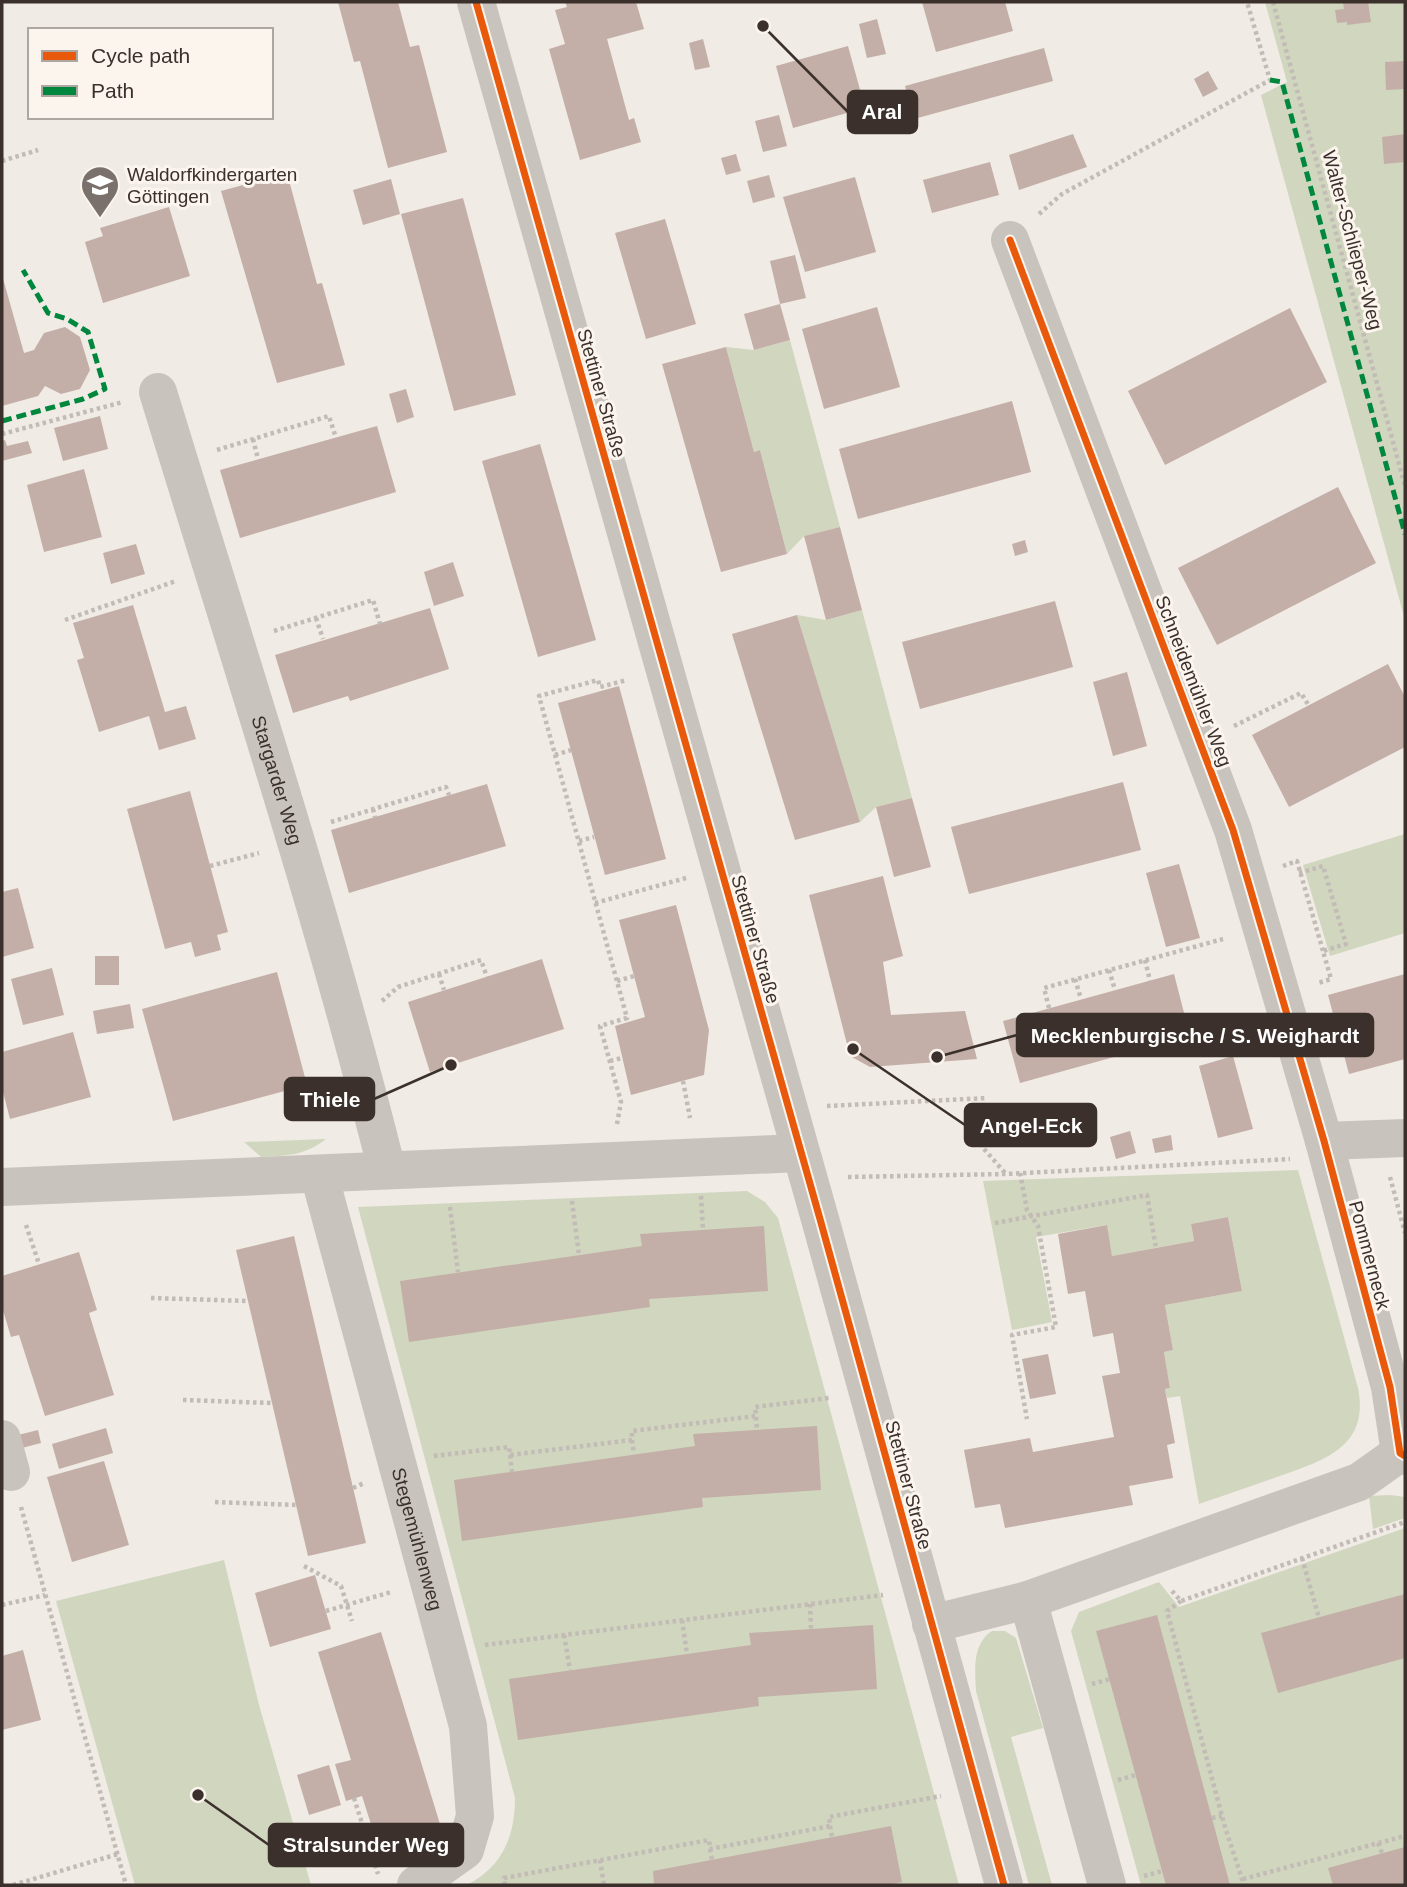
<svg xmlns="http://www.w3.org/2000/svg" width="1407" height="1887" font-family="Helvetica,sans-serif">
	<style>
		.green { fill: #d1d6bf }
		.building { fill: #c3afa7 }
		.lines { fill: none; stroke-linecap: round; stroke-linejoin: round }
		.path { stroke: #c2bbb6; stroke-width: 4.5; stroke-dasharray: 3.5 3.5; stroke-linecap: butt }
		.minor { stroke: #c9c3be; stroke-width: 38 }
		.quiet { stroke: #00873e; stroke-width: 5; stroke-dasharray: 10 5; stroke-linecap: butt }
		.cycleway-casing { stroke: #fbf5ee; stroke-width: 11 }
		.cycleway { stroke: #e8590c; stroke-width: 7 }
		.labels { text-anchor: middle; stroke-width: 6; stroke-linejoin: round; paint-order: stroke }
		.poi-label { font-size: 19px; fill: #3b302b; stroke: #fbf5ee; text-anchor: start }
		.street-label { font-size: 19px; fill: #3b302b; stroke: #fbf5ee }
		.leader { fill: none; stroke: #3b302b; stroke-width: 2.5 }
		.callout-dot { fill: #3b302b; stroke: #fbf5ee; stroke-width: 2.5 }
		.callout { fill: #3b302b; stroke: #3b302b; stroke-width: 2.5 }
		.callout-label { font-size: 21px; text-anchor: middle; font-weight: bold; fill: #fff }
	</style>
	<rect width="100%" height="100%" fill="#f0ebe5"/>
	<g class="green">
		<path d="M1265 2H1405V620L1261 95 1287 82Z"/>
		<path d="M790 340 840 527 804 536 787 554 760 450 754 452 726 347 754 350Z"/>
		<path d="M862 610 912 798 876 807 860 822 797 615 826 620Z"/>
		<path d="M1405 834V933L1330 956 1303 865Z"/>
		<path d="M326 1139C306 1155 286 1156 261 1157L244 1142Z"/>
		<path d="M1298 1170 1358 1388C1370 1448 1322 1461 1277 1477 1251 1486 1225 1495 1199 1504L1180 1396 1167 1398 1165 1389 1170 1388 1164 1352 1173 1350 1165 1305 1242 1291 1228 1217 1191 1224 1194 1241 1112 1256 1106 1225 1036 1237 1052 1322 1012 1330 983 1181Z"/>
		<path d="M747 1191 765 1202 778 1218 959 1885H467C502 1867 515 1837 515 1798L358 1207Z"/>
		<path d="M1390 1495 1405 1497V1518L1373 1529 1369 1496Z"/>
		<path d="M1405 1528V1885H1141L1071 1631 1079 1612 1159 1582 1179 1607Z"/>
		<path d="M224 1560 259 1705 311 1885H135L56 1601Z"/>
		<path d="M992 1631H1005L1016 1638 1043 1728 1011 1737 1052 1885H1029L976 1691C975 1670 972 1644 992 1631Z"/>
	</g>
	<g class="building">
		<path d="M338 2H398L410 47 419 45 447 152 388 168 360 61 354 62Z"/>
		<path d="M565 2H636L644 29 607 39 629 120 634 118 641 142 580 160 549 49 565 44 555 10 567 7Z"/>
		<path d="M922 2H1005L1013 31 936 52Z"/>
		<path d="M1343 2H1368L1371 22 1347 25V22L1337 23 1335 10 1344 9Z"/>
		<path d="M877 19 886 54 867 58 859 24Z"/>
		<path d="M703 39 710 67 695 70 689 43Z"/>
		<path d="M848 46 865 108 793 128 776 66Z"/>
		<path d="M1044 48 1053 81 914 119 905 86Z"/>
		<path d="M1405 61V89L1386 90 1385 62Z"/>
		<path d="M1208 71 1218 89 1203 97 1194 79Z"/>
		<path d="M779 115 787 146 763 152 755 121Z"/>
		<path d="M1073 134 1087 167 1019 190 1009 155Z"/>
		<path d="M1405 134V162L1384 164 1382 137Z"/>
		<path d="M736 154 741 171 726 175 721 158Z"/>
		<path d="M990 162 999 195 932 213 923 180Z"/>
		<path d="M287 173 317 284 322 283 345 365 277 383 221 191Z"/>
		<path d="M769 175 775 197 753 203 747 181Z"/>
		<path d="M855 177 876 252 805 272 783 197Z"/>
		<path d="M391 179 400 214 363 225 353 190Z"/>
		<path d="M463 198 516 395 454 411 401 214Z"/>
		<path d="M169 207 190 276 103 303 85 242 103 236 100 228Z"/>
		<path d="M665 219 696 324 646 339 615 233Z"/>
		<path d="M795 255 806 298 780 304 770 261Z"/>
		<path d="M2 275 24 353 34 350 44 333 65 327 80 337 90 370 80 389 61 394 45 386 38 396 2 406Z"/>
		<path d="M780 304 790 340 754 350 744 314Z"/>
		<path d="M877 307 900 387 824 409 802 329Z"/>
		<path d="M1290 308 1327 382 1165 465 1128 391Z"/>
		<path d="M726 347 754 452 760 450 787 554 721 572 662 364Z"/>
		<path d="M406 389 414 417 397 423 389 394Z"/>
		<path d="M1012 401 1031 472 858 519 839 449Z"/>
		<path d="M100 416 108 449 63 461 54 428Z"/>
		<path d="M377 426 396 492 240 538 220 470Z"/>
		<path d="M5 440 7 446 28 441 32 453 2 461V441Z"/>
		<path d="M540 444 596 640 538 657 482 461Z"/>
		<path d="M84 469 102 537 44 552 27 485Z"/>
		<path d="M1338 487 1376 563 1217 645 1178 568Z"/>
		<path d="M840 527 862 610 826 620 804 536Z"/>
		<path d="M1025 540 1028 552 1015 556 1012 544Z"/>
		<path d="M136 544 145 574 111 584 103 553Z"/>
		<path d="M453 562 464 596 434 606 424 572Z"/>
		<path d="M1055 601 1073 667 920 709 902 642Z"/>
		<path d="M133 605 165 712 186 706 196 739 159 750 149 716 99 732 77 660 84 658 73 623Z"/>
		<path d="M430 608 449 669 350 701 348 696 293 713 275 655Z"/>
		<path d="M797 615 860 822 795 840 732 634Z"/>
		<path d="M1388 664 1405 697V747L1289 807 1252 735Z"/>
		<path d="M1127 672 1147 746 1113 756 1093 682Z"/>
		<path d="M619 686 666 859 605 875 558 703Z"/>
		<path d="M1123 782 1141 850 969 894 951 827Z"/>
		<path d="M487 784 506 846 349 893 331 830Z"/>
		<path d="M190 791 228 932 217 935 221 950 195 957 191 942 165 949 127 809Z"/>
		<path d="M912 798 931 867 894 877 876 807Z"/>
		<path d="M1179 864 1200 938 1166 947 1146 873Z"/>
		<path d="M883 876 903 956 883 962 891 1015 965 1011 977 1059 870 1067 850 1056 809 895Z"/>
		<path d="M18 888 34 948 2 957V892Z"/>
		<path d="M676 905 709 1030 704 1075 631 1095 615 1026 645 1017 619 920Z"/>
		<rect x="95" y="956" width="24" height="29"/>
		<path d="M542 959 564 1029 430 1072 408 1002Z"/>
		<path d="M52 968 64 1015 23 1025 11 979Z"/>
		<path d="M277 972 307 1085 173 1121 142 1009Z"/>
		<path d="M1174 974 1190 1036 1020 1083 1003 1021Z"/>
		<path d="M1405 974V1059L1349 1074 1328 995Z"/>
		<path d="M130 1004 134 1028 97 1034 93 1011Z"/>
		<path d="M73 1032 91 1097 10 1119 2 1088V1052Z"/>
		<path d="M1233 1056 1253 1129 1218 1138 1199 1066Z"/>
		<path d="M1130 1131 1136 1153 1116 1159 1110 1137Z"/>
		<path d="M1171 1135 1173 1150 1155 1153 1152 1139Z"/>
		<path d="M1228 1217 1242 1291 1165 1305 1173 1350 1164 1352 1170 1388 1165 1389 1175 1443 1167 1445 1173 1478 1129 1486 1133 1505 1005 1528 1000 1504 975 1508 964 1450 1030 1438 1033 1452 1114 1437 1102 1376 1120 1373 1113 1333 1093 1337 1085 1291 1068 1294 1058 1234 1107 1225 1112 1256 1194 1241 1191 1224Z"/>
		<path d="M764 1226 768 1291 649 1299 650 1307 409 1342 400 1281 642 1246 640 1234Z"/>
		<path d="M294 1236 366 1543 308 1556 236 1250Z"/>
		<path d="M79 1252 97 1310 89 1313 114 1395 45 1416 19 1335 11 1337 2 1307V1276Z"/>
		<path d="M1048 1354 1056 1394 1030 1399 1022 1359Z"/>
		<path d="M817 1426 821 1490 702 1498 703 1507 462 1541 454 1480 695 1446 693 1434Z"/>
		<path d="M106 1428 113 1453 59 1469 52 1444Z"/>
		<path d="M38 1430 41 1443 22 1448 18 1435Z"/>
		<path d="M104 1461 129 1545 72 1562 47 1477Z"/>
		<path d="M315 1575 331 1629 270 1647 255 1593Z"/>
		<path d="M1405 1594V1658L1278 1693 1261 1633Z"/>
		<path d="M1157 1615 1183 1711 1230 1885H1166L1162 1871 1096 1631Z"/>
		<path d="M873 1625 877 1689 758 1697 759 1706 518 1740 509 1679 751 1645 749 1633Z"/>
		<path d="M381 1632 440 1824 377 1843 362 1796 346 1801 335 1764 351 1760 318 1652Z"/>
		<path d="M23 1650 41 1720 2 1730V1656Z"/>
		<path d="M329 1765 341 1805 309 1815 297 1775Z"/>
		<path d="M891 1826 902 1882 887 1885H654L653 1871Z"/>
		<path d="M1405 1847V1885H1333L1328 1868Z"/>
	</g>
	<g class="lines">
		<g class="path">
			<path d="M1273 2 1405 486"/>
			<path d="M2 161 38 150"/>
			<path d="M1039 214 1062 194 1270 80 1247 2"/>
			<path d="M2 434 123 402"/>
			<path d="M253 439 258 459"/>
			<path d="M217 450 329 416 336 438"/>
			<path d="M316 618 323 639"/>
			<path d="M65 620 176 581"/>
			<path d="M274 631 373 600 380 624"/>
			<path d="M1234 726 1301 693 1309 706"/>
			<path d="M555 755 571 750"/>
			<path d="M373 809 375 817"/>
			<path d="M331 822 446 787 449 795"/>
			<path d="M579 841 594 837"/>
			<path d="M210 866 259 853"/>
			<path d="M1283 866 1297 861 1323 951"/>
			<path d="M1299 873 1323 866 1346 944 1323 951 1331 979 1318 983"/>
			<path d="M595 903 686 878"/>
			<path d="M1145 960 1150 981"/>
			<path d="M1109 970 1115 990"/>
			<path d="M439 974 444 990"/>
			<path d="M1075 979 1081 999"/>
			<path d="M617 981 634 976"/>
			<path d="M382 1001 398 987 481 960 487 977"/>
			<path d="M1049 1008 1044 988 1223 939"/>
			<path d="M610 1061 622 1058"/>
			<path d="M683 1081 690 1118"/>
			<path d="M827 1106 987 1098"/>
			<path d="M617 1124 621 1102 600 1026 627 1018 539 696 598 680 600 687 627 680"/>
			<path d="M984 1149 1006 1174"/>
			<path d="M1020 1173 1027 1210 1038 1226 1056 1327 1012 1335 1027 1419"/>
			<path d="M848 1177 1006 1174 1290 1159"/>
			<path d="M1390 1177 1405 1233"/>
			<path d="M701 1196 703 1230"/>
			<path d="M572 1201 579 1255"/>
			<path d="M450 1207 458 1272"/>
			<path d="M995 1223 1147 1195 1156 1248"/>
			<path d="M26 1225 39 1264"/>
			<path d="M151 1298 248 1301"/>
			<path d="M183 1400 271 1403"/>
			<path d="M756 1417 757 1430"/>
			<path d="M632 1440 634 1454"/>
			<path d="M510 1455 512 1472"/>
			<path d="M434 1456 509 1447 510 1455 632 1440V1431L756 1416 755 1407 829 1398"/>
			<path d="M353 1488 364 1483"/>
			<path d="M215 1502 296 1505"/>
			<path d="M21 1507 126 1885"/>
			<path d="M1302 1558 1319 1618"/>
			<path d="M304 1566 341 1586 352 1621"/>
			<path d="M1172 1591 1181 1601 1405 1522"/>
			<path d="M1181 1601 1167 1611 1225 1827 1244 1885"/>
			<path d="M810 1604 811 1629"/>
			<path d="M2 1605 45 1595"/>
			<path d="M326 1611 391 1592"/>
			<path d="M682 1620 687 1654"/>
			<path d="M564 1635 570 1670"/>
			<path d="M485 1645 883 1595"/>
			<path d="M1092 1684 1110 1679"/>
			<path d="M1118 1780 1136 1775"/>
			<path d="M354 1798 378 1874"/>
			<path d="M1212 1818 1222 1816"/>
			<path d="M830 1826 832 1837"/>
			<path d="M1378 1843 1382 1853"/>
			<path d="M710 1849 712 1860"/>
			<path d="M600 1860 604 1885"/>
			<path d="M1144 1876 1162 1871"/>
			<path d="M1243 1879 1405 1836"/>
			<path d="M13 1885 118 1854"/>
			<path d="M505 1885 504 1878 709 1840 710 1849 830 1826 829 1817 941 1796"/>
		</g>
		<g class="minor">
			<path d="M476 2 820 1219 1004 1885"/>
			<path d="M1010 240 1233 830 1324 1141 1390 1387 1400 1453 1405 1456"/>
			<path id="s1" d="M158 392C237 651 321 907 387 1170"/>
			<path d="M1324 1141 1405 1138"/>
			<path id="s2" d="M319 1174 468 1726 475 1816 465 1850 416 1885"/>
			<path d="M2 1187 800 1153"/>
			<path d="M2 1439 11 1472"/>
			<path d="M1028 1600 1107 1885"/>
			<path d="M931 1624 1028 1600 1359 1482 1400 1453"/>
		</g>
		<g class="quiet">
			<path d="M1270 80 1282 82 1405 534"/>
			<path d="M2 421 83 399 105 389 88 332 67 319 48 313 23 270"/>
		</g>
		<defs>
			<g id="cycleway">
				<path d="M476 2 820 1219 1004 1885"/>
				<path d="M1010 240 1233 830 1324 1141 1390 1387 1400 1453 1405 1456"/>
			</g>
		</defs>
		<use href="#cycleway" class="cycleway-casing"/>
		<use href="#cycleway" class="cycleway"/>
	</g>
	<defs>
		<symbol id="school-pin" viewBox="-11 -11 22 30"><path d="M0 17L-7.5 6A9.5 9.5 0 1 1 7.5 6Z" fill="#7a716c" stroke="#fbf5ee"/><path d="M0-5L7-2L0 1L-7-2ZM-4 1L0 2.5L4 1V4Q0 6-4 4Z" fill="#fff"/></symbol>
	</defs>
	<g fill-rule="evenodd">
		<use href="#school-pin" x="78" y="163" width="44" height="60"/>
	</g>
	<g class="labels">
		<g class="poi-label">
			<text x="127" y="181">Waldorfkindergarten<tspan x="127" dy="22">Göttingen</tspan></text>
		</g>
		<g class="street-label">
			<text transform="translate(1353 240) rotate(75)" y="7">Walter-Schlieper-Weg</text>
			<text transform="translate(602 393) rotate(74)" y="7">Stettiner Straße</text>
			<text transform="translate(1194 681) rotate(69)" y="7">Schneidemühler Weg</text>
			<text dy="7" stroke="none"><textPath href="#s1" startOffset="406">Stargarder Weg</textPath></text>
			<text transform="translate(756 939) rotate(74)" y="7">Stettiner Straße</text>
			<text transform="translate(1370 1255) rotate(75)" y="7">Pommerneck</text>
			<text transform="translate(909 1485) rotate(75)" y="7">Stettiner Straße</text>
			<text dy="7" stroke="none"><textPath href="#s2" startOffset="378">Stegemühlenweg</textPath></text>
		</g>
	</g>
	<path class="leader" d="M763 26L848 112M937 1057L1017 1035M451 1065L374 1099M853 1049L965 1125M198 1795L269 1845"/>
	<g class="callout-dot">
		<circle cx="763" cy="26" r="7"/>
		<circle cx="937" cy="1057" r="7"/>
		<circle cx="451" cy="1065" r="7"/>
		<circle cx="853" cy="1049" r="7"/>
		<circle cx="198" cy="1795" r="7"/>
	</g>
	<g class="callout">
		<rect x="848" y="91" width="69" height="42" rx="7"/>
		<rect x="1017" y="1014" width="356" height="42" rx="7"/>
		<rect x="285" y="1078" width="89" height="42" rx="7"/>
		<rect x="965" y="1104" width="131" height="42" rx="7"/>
		<rect x="269" y="1824" width="194" height="42" rx="7"/>
	</g>
	<g class="callout-label">
		<text x="882" y="119">Aral</text>
		<text x="1195" y="1043">Mecklenburgische / S. Weighardt</text>
		<text x="330" y="1107">Thiele</text>
		<text x="1031" y="1133">Angel-Eck</text>
		<text x="366" y="1852">Stralsunder Weg</text>
	</g>
	<rect width="1407" height="1887" fill="none" stroke="#3b302b" stroke-width="7"/>
	<rect x="28" y="28" width="245" height="91" fill="#fbf5ee" stroke="#aea6a0" stroke-width="2"/>
	<rect x="42" y="51" width="35" height="10" fill="#e8590c" stroke="#aea6a0" stroke-width="2"/>
	<text x="91" y="63" font-size="21" fill="#3b302b">Cycle path</text>
	<rect x="42" y="86" width="35" height="10" fill="#00873e" stroke="#aea6a0" stroke-width="2"/>
	<text x="91" y="98" font-size="21" fill="#3b302b">Path</text>
</svg>
